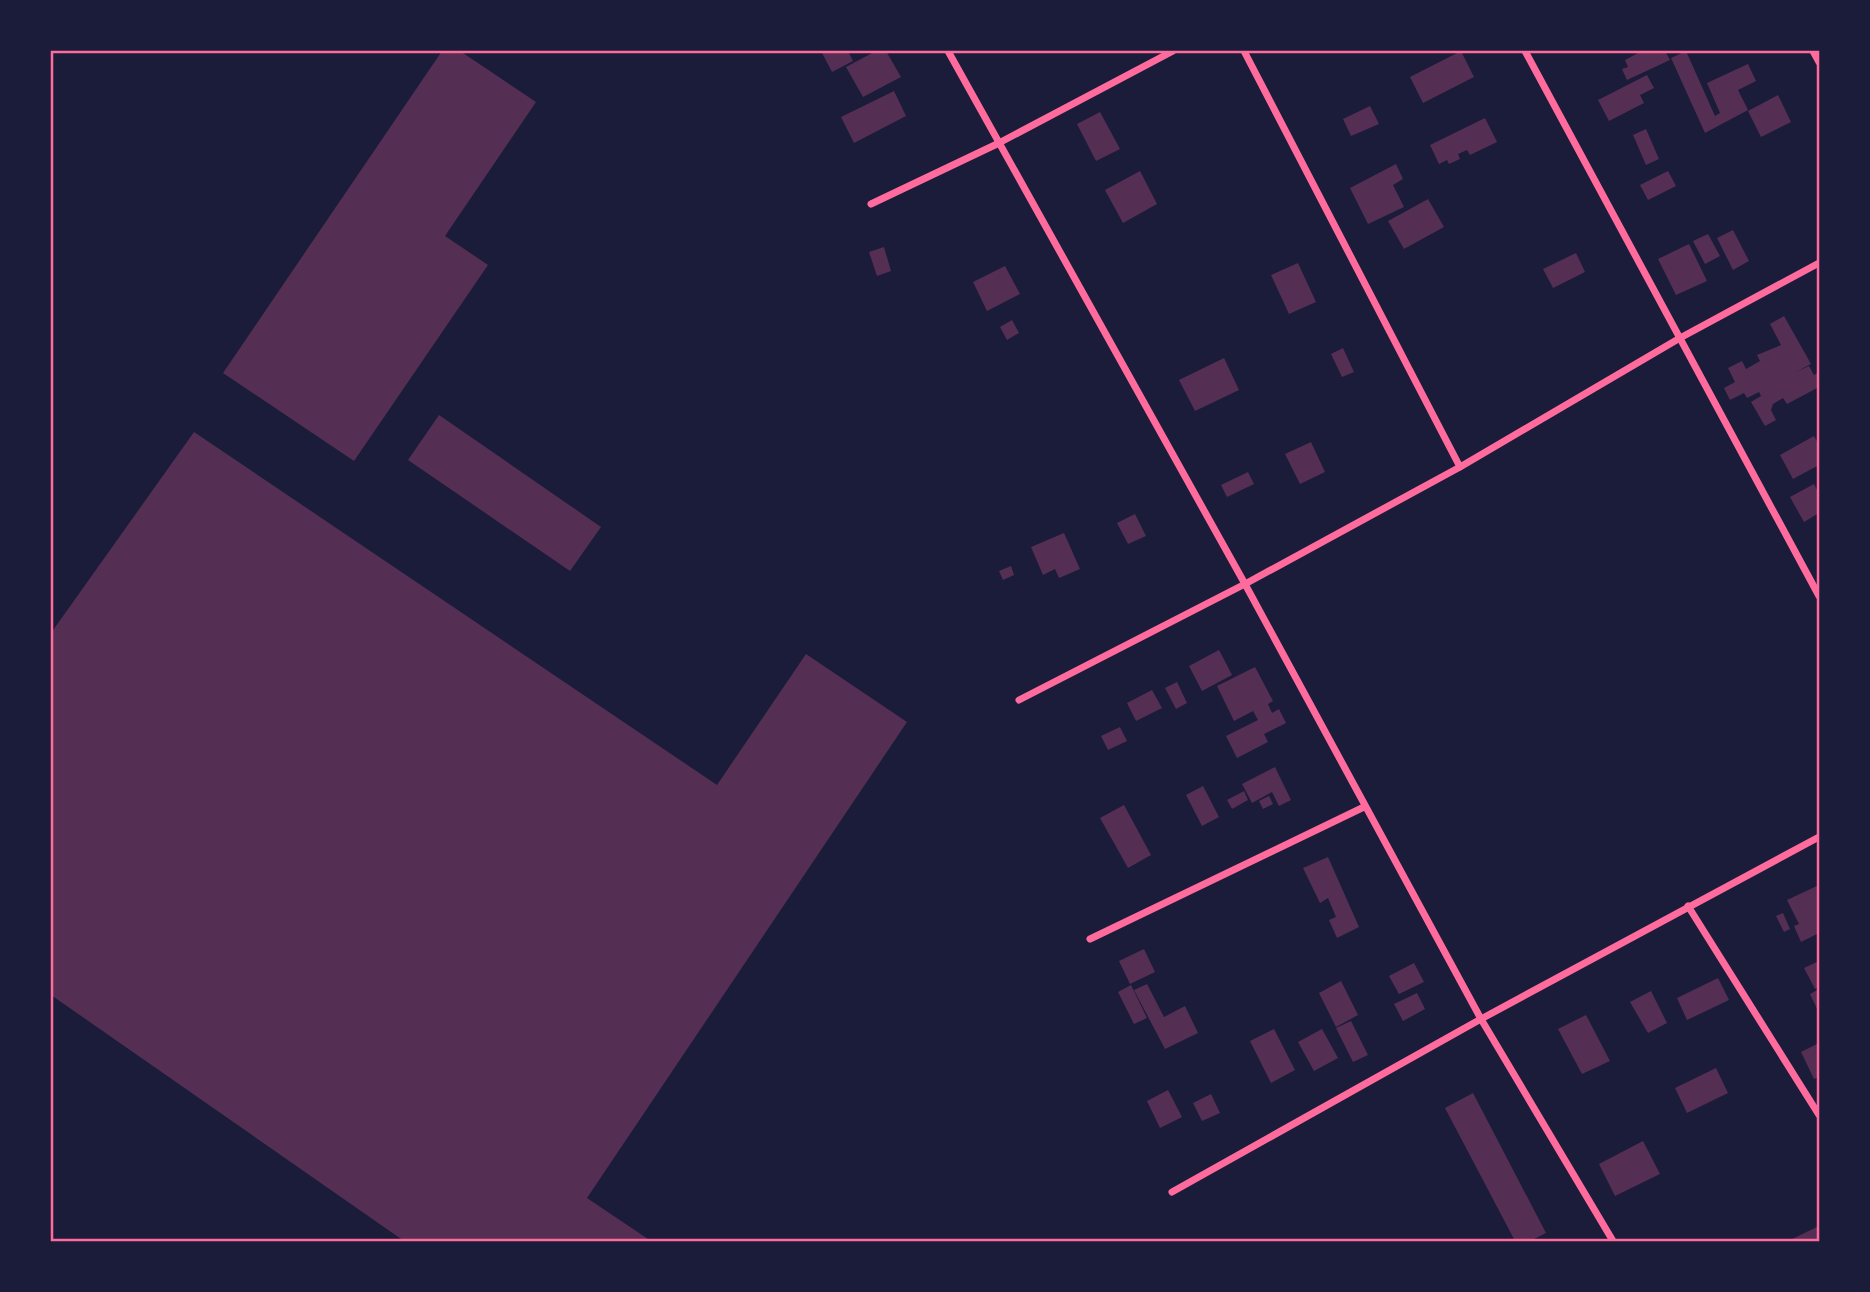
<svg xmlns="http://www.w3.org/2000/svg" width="1870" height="1292" font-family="'Varela Round',sans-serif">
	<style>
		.building { fill: #542f53 }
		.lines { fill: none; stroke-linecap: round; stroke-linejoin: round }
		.minor { stroke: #ff6b9d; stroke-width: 7 }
		.neatline { fill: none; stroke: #ff6b9d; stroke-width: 2.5 }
	</style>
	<rect width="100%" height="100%" fill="#1b1b3a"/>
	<g class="building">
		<path d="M442 51H460L536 102 445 236 488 265 354 461 223 373Z"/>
		<path d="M821 51H848L853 61 832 72Z"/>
		<path d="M876 51H886L901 77 863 97 846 67Z"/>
		<path d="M1461 51 1474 77 1423 103 1410 77Z"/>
		<path d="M1637 51H1665L1670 60 1627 80 1622 69 1628 67 1625 60 1638 53Z"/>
		<path d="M1686 51 1715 116 1720 113 1707 83 1748 64 1756 81 1738 90 1748 110 1705 133 1671 58Z"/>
		<path d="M1647 75 1654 88 1640 95 1644 103 1609 121 1598 100Z"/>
		<path d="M894 91 906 116 854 143 841 117Z"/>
		<path d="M1778 95 1791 122 1761 137 1748 111Z"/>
		<path d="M1370 106 1379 124 1351 136 1343 119Z"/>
		<path d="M1100 112 1120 149 1096 161 1077 124Z"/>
		<path d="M1485 118 1497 142 1470 155 1467 150 1458 154 1460 159 1449 164 1447 160 1439 164 1430 145Z"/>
		<path d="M1646 129 1659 159 1646 165 1633 135Z"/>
		<path d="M1396 164 1403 179 1393 185 1404 207 1368 224 1350 188Z"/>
		<path d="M1140 171 1157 204 1123 223 1105 190Z"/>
		<path d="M1668 171 1676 186 1648 200 1640 185Z"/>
		<path d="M1428 199 1444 227 1404 249 1388 221Z"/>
		<path d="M1733 230 1749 261 1733 270 1717 238Z"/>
		<path d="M1708 234 1720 256 1705 264 1693 241Z"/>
		<path d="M1689 244 1707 281 1676 295 1658 259Z"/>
		<path d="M884 247 891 271 877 276 869 252Z"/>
		<path d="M1576 253 1585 272 1553 288 1543 269Z"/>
		<path d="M1298 263 1316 302 1289 314 1271 275Z"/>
		<path d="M1005 266 1020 294 987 311 973 282Z"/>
		<path d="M1784 316 1811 364 1796 372 1809 366 1814 375 1819 372V387L1787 404 1783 398 1773 404 1771 410 1776 420 1765 426 1751 402 1761 396 1759 392 1747 398 1744 393 1730 400 1724 388 1735 382 1728 368 1742 361 1746 369 1760 361 1757 355 1781 345 1770 324Z"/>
		<path d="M1012 320 1019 333 1007 340 1000 327Z"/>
		<path d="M1343 348 1354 372 1342 377 1331 354Z"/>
		<path d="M1224 358 1239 390 1195 411 1179 380Z"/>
		<path d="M439 415 601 527 570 571 408 460Z"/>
		<path d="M194 432 717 785 806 654 907 722 587 1198 651 1241H404L51 995V633Z"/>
		<path d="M1814 436 1819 445V465L1793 479 1780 455Z"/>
		<path d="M1311 442 1325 472 1300 484 1285 454Z"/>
		<path d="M1248 472 1254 484 1227 497 1221 485Z"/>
		<path d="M1814 484 1819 494V513L1804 522 1790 497Z"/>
		<path d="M1135 514 1146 536 1128 544 1117 523Z"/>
		<path d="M1064 533 1080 569 1059 578 1055 569 1043 575 1031 547Z"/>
		<path d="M1011 566 1014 575 1003 580 999 571Z"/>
		<path d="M1219 650 1232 675 1202 691 1189 666Z"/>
		<path d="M1255 667 1273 701 1268 704 1272 713 1279 709 1286 723 1264 734 1268 742 1237 758 1226 736 1258 720 1253 711 1234 721 1217 686Z"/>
		<path d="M1177 682 1187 703 1176 709 1165 688Z"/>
		<path d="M1152 690 1162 708 1136 721 1127 703Z"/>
		<path d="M1120 727 1127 741 1108 750 1101 736Z"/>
		<path d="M1275 767 1291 800 1279 806 1272 792 1252 803 1242 784Z"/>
		<path d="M1203 786 1219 817 1202 826 1186 795Z"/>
		<path d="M1244 791 1248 800 1232 809 1227 800Z"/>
		<path d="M1269 796 1273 804 1263 809 1259 801Z"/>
		<path d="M1124 805 1151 855 1128 868 1100 818Z"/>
		<path d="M1328 857 1359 927 1337 938 1329 920 1336 917 1328 898 1320 903 1303 868Z"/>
		<path d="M1819 885V933L1801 942 1794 926 1799 924 1787 900Z"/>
		<path d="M1783 913 1790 929 1784 932 1776 916Z"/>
		<path d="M1144 949 1155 972 1130 984 1119 961Z"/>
		<path d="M1819 961V987L1815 989 1804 968Z"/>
		<path d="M1414 963 1424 982 1399 994 1389 976Z"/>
		<path d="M1718 978 1729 1000 1687 1020 1677 998Z"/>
		<path d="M1341 981 1358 1015 1336 1027 1319 993Z"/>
		<path d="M1147 984 1164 1017 1185 1006 1198 1033 1165 1049 1134 990Z"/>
		<path d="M1131 985 1147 1018 1134 1024 1118 992Z"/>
		<path d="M1819 989V1013L1810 994Z"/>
		<path d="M1651 991 1667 1023 1648 1033 1630 1002Z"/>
		<path d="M1417 993 1425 1009 1403 1021 1394 1004Z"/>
		<path d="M1586 1015 1610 1061 1582 1074 1558 1029Z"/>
		<path d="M1351 1021 1368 1055 1353 1062 1336 1028Z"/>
		<path d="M1274 1029 1295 1070 1271 1083 1250 1041Z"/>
		<path d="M1322 1029 1338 1058 1314 1071 1298 1042Z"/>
		<path d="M1819 1043V1077L1814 1079 1801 1052Z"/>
		<path d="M1716 1068 1728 1093 1687 1113 1675 1088Z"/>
		<path d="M1168 1090 1182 1117 1160 1128 1147 1101Z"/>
		<path d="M1473 1093 1546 1233 1530 1241H1515L1445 1108Z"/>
		<path d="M1211 1094 1220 1113 1202 1121 1193 1103Z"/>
		<path d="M1643 1141 1660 1174 1615 1196 1599 1164Z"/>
		<path d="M1817 1227 1819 1241H1788Z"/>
	</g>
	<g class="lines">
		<g class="minor">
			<path d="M948 51 1245 584 1481 1019 1613 1241"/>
			<path d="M1244 51 1460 467"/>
			<path d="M1525 51 1819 596"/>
			<path d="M1813 51 1819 62"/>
			<path d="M871 204 997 144 1173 51"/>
			<path d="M1019 700 1245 584 1460 467 1680 338 1819 263"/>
			<path d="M1688 906 1819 1115"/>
			<path d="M1090 939 1364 807"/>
			<path d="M1172 1192 1481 1019 1819 837"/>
		</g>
	</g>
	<rect width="1870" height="1292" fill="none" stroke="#1b1b3a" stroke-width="105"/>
	<rect x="52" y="52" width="1766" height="1188" class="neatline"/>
</svg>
